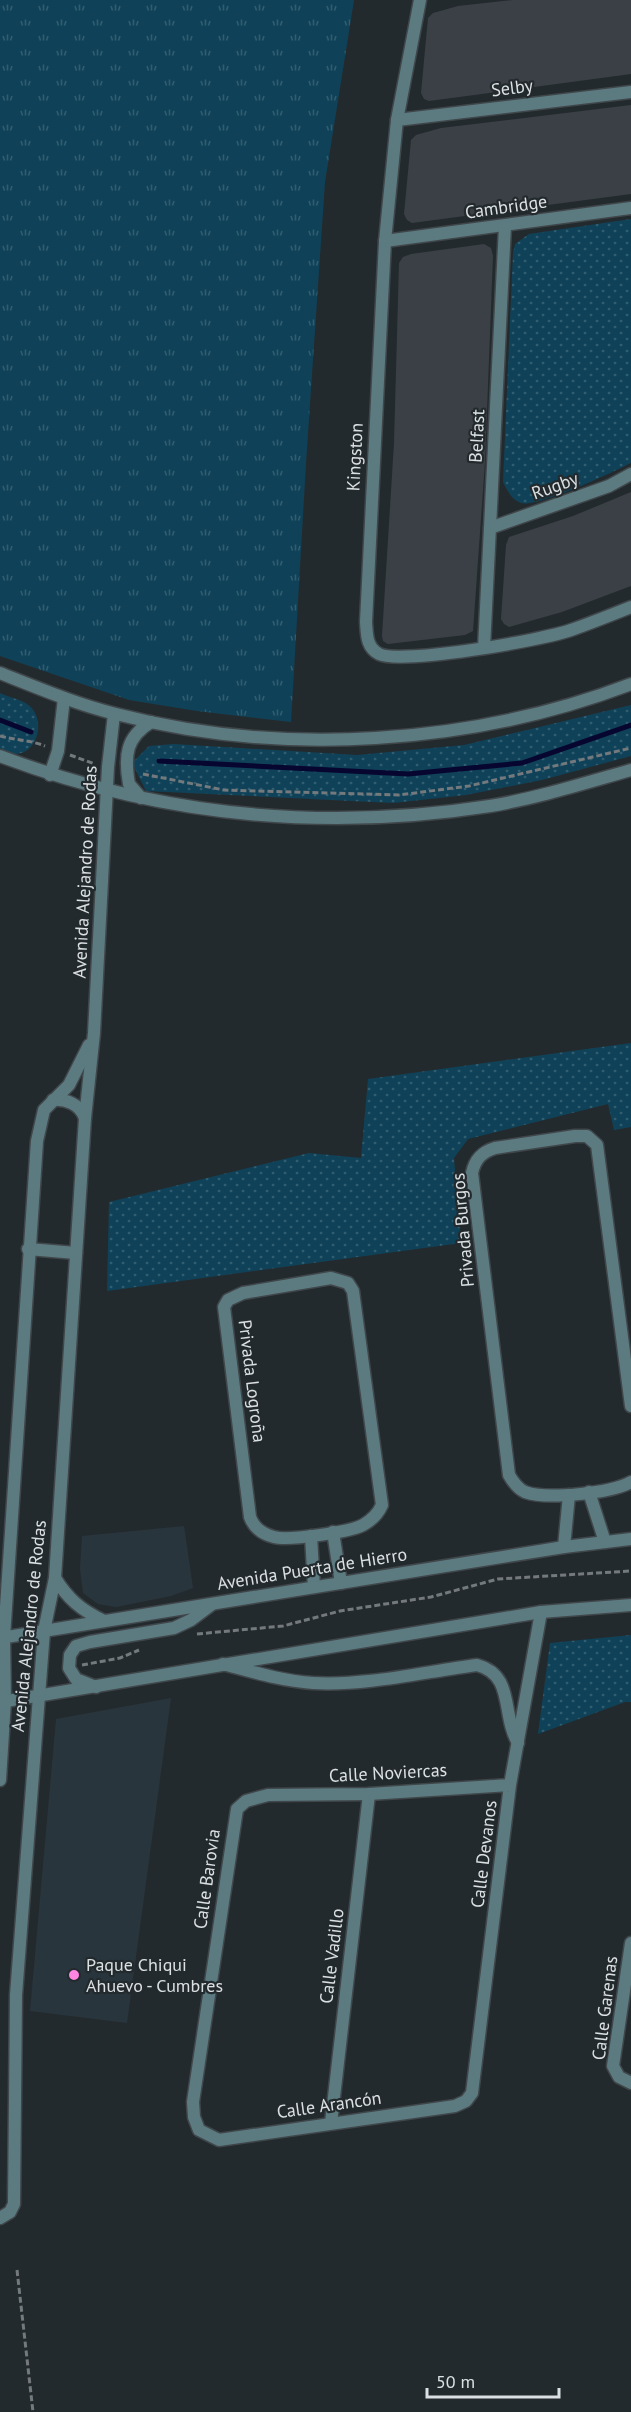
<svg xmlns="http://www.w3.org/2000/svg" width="631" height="2412" font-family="'PT Sans',sans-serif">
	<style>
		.built { fill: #29353c }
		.grass { fill: url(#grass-tufts) }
		.park { fill: url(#park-dots) }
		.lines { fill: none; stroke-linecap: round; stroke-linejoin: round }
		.stream { stroke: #070631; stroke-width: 5 }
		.building { fill: #3b4046 }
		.minor-casing { stroke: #40474b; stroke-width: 15 }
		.tertiary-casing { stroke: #40474b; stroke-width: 15 }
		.path { stroke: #73797c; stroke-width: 3; stroke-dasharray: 6 3; stroke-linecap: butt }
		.minor { stroke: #5b7b81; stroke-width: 12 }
		.tertiary { stroke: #5b7b81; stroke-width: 12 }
		.poi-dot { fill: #fe85e0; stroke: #232a2e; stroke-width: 2 }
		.labels { text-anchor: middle; stroke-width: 4.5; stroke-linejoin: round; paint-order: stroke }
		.street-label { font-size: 18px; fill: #dbe0e2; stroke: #232a2e }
		.poi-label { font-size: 18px; fill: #dbe0e2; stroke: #232a2e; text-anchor: start }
	</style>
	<defs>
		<pattern id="grass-tufts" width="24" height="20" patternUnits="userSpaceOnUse" patternTransform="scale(1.5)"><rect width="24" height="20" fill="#0f4258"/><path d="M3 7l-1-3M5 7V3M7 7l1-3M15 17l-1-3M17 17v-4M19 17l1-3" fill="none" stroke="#315d70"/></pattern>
		<pattern id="park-dots" width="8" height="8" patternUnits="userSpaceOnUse" patternTransform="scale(1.5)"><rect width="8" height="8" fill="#0f4258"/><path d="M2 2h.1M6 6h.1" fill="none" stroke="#315d70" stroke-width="1.8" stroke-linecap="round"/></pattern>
	</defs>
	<rect width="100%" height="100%" fill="#232a2e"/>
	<g class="built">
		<path d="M184 1526 193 1588 171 1596 116 1607 98 1604 83 1593 80 1569 82 1536Z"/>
		<path d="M171 1698 127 2023 30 2011 56 1719Z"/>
	</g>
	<path class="grass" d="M0 0H354L325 182 306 463 291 722 197 711 129 700 0 656Z"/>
	<g class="park">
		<path d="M631 219V463C613 472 537 508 521 503 511 499 507 490 503 482L513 253 515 244 529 234Z"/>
		<path d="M0 693C8 697 20 699 27 704 47 717 39 755 14 754 10 754 4 751 0 749Z"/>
		<path d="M631 705V756L542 780 466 795 393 803 146 791 132 763 149 746 174 744 357 755 464 745Z"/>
		<path d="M631 1043V1127L614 1130 608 1104 468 1139 454 1158 461 1243 107 1291 109 1202 309 1153 361 1158 368 1079Z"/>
		<path d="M631 1635V1702H625L538 1734 550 1643Z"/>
	</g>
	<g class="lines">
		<g class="stream">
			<path d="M0 720 31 732"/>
			<path d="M159 761 408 774 522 763 631 725"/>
		</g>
	</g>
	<g class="building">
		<path d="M513 0H631V74L429 101 424 99 421 93 428 18 433 13 458 6Z"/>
		<path d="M631 105V194L412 223 407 220 404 214 411 140 416 135 441 128Z"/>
		<path d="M484 244 491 248 493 256 485 462 473 631 465 635 388 644 383 641 382 636 394 443 399 263 403 257 411 254Z"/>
		<path d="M631 492V586L562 612 509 627 504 624 501 619 506 545 509 537 573 516Z"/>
	</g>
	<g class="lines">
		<defs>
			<g id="minor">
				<path d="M420 0 397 120 385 241 366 622C367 634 366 647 379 654 401 665 543 640 571 630 591 623 611 615 631 607"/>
				<path d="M397 120 631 92"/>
				<path d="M385 241 631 208"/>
				<path d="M490 528 609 486 631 474"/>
				<path d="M484 648 505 226"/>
				<path d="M331 1278 348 1283 353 1291 382 1505C378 1514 372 1520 363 1525 350 1532 288 1541 274 1537 262 1534 254 1528 250 1517L224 1307 228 1300 243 1293Z"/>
				<path d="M631 1406 597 1145 587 1136H575L495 1148C482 1152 475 1159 472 1173L509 1475C513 1482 518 1489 525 1492 547 1500 611 1493 631 1482"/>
				<path d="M589 1492 605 1542"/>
				<path d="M333 1532 341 1583"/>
				<path d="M311 1536 314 1587"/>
				<path d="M564 1547 569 1495"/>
				<path d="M223 1664C253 1672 282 1681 313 1683 367 1686 423 1672 477 1665 515 1675 501 1714 518 1743"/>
				<path d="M510 1785 369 1794 268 1795 246 1801 237 1809 193 2102 194 2117 199 2130 219 2140 455 2106 466 2101 472 2093 510 1785 541 1612"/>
				<path d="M631 1943 613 2066 619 2077 631 2083"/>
				<path d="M331 2123 369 1794"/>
			</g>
			<g id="tertiary">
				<path d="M0 673C38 688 76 704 116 714 282 757 471 745 631 684"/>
				<path d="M0 756C159 816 323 832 490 806 538 798 585 783 631 770"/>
				<path d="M50 775 58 751 64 698"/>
				<path d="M141 798 129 784C124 756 126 737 151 722"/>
				<path d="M53 1100C66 1099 80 1104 85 1118"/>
				<path d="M28 1249 76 1253"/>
				<path d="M55 1578C68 1599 81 1610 104 1621"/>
				<path d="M0 1638 564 1547 631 1539"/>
				<path d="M96 1687 76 1679 69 1668 70 1655 76 1646 90 1642 174 1628 191 1620 211 1605"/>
				<path d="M0 1702 541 1612 631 1605"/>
				<path d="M0 1780 5 1701 4 1637 37 1141 44 1110 69 1085 89 1045"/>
				<path d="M0 2218 10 2212 14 2204 16 1995 44 1631 55 1578 85 1118 94 1033 108 767 114 714"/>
			</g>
		</defs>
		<use href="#minor" class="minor-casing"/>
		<use href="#tertiary" class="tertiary-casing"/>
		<g class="path">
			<path d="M0 736C15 740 30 740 45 746"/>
			<path d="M70 755 95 764"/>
			<path d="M143 774 224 790 399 795 469 786 631 748"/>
			<path d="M197 1634 283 1626 340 1611 431 1597 498 1579 631 1571"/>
			<path d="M82 1665 120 1658 139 1650"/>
			<path d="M17 2270 33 2412"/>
		</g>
		<use href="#minor" class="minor"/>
		<use href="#tertiary" class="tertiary"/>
	</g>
	<circle class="poi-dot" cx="74" cy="1975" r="6"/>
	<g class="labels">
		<g class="street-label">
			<text transform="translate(512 88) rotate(-7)" y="6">Selby</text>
			<text transform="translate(506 207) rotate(-8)" y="6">Cambridge</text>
			<text transform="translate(477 436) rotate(-87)" y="6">Belfast</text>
			<text transform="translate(355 457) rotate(-87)" y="6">Kingston</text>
			<text transform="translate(555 486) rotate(-20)" y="6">Rugby</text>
			<text transform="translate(85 872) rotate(-87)" y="6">Avenida Alejandro de Rodas</text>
			<text transform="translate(463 1230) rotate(-95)" y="6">Privada Burgos</text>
			<text transform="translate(252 1381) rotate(83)" y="6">Privada Logroña</text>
			<text transform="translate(312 1569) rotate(-9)" y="6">Avenida Puerta de Hierro</text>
			<text transform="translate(29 1626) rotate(-84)" y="6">Avenida Alejandro de Rodas</text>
			<text transform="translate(388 1773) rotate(-3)" y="6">Calle Noviercas</text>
			<text transform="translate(484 1854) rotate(-83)" y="6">Calle Devanos</text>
			<text transform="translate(207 1879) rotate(-82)" y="6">Calle Barovia</text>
			<text transform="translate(332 1956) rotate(-83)" y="6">Calle Vadillo</text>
			<text transform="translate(605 2008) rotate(-83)" y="6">Calle Garenas</text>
			<text transform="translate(329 2105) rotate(-8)" y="6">Calle Arancón</text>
		</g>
		<g class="poi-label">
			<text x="86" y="1971">Paque Chiqui<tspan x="86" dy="21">Ahuevo - Cumbres</tspan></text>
		</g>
	</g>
	<path d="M427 2388v9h132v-9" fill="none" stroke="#dbe0e2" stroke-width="3"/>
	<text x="436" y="2388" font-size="18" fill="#dbe0e2" stroke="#232a2e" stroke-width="4.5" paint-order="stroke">50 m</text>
</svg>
